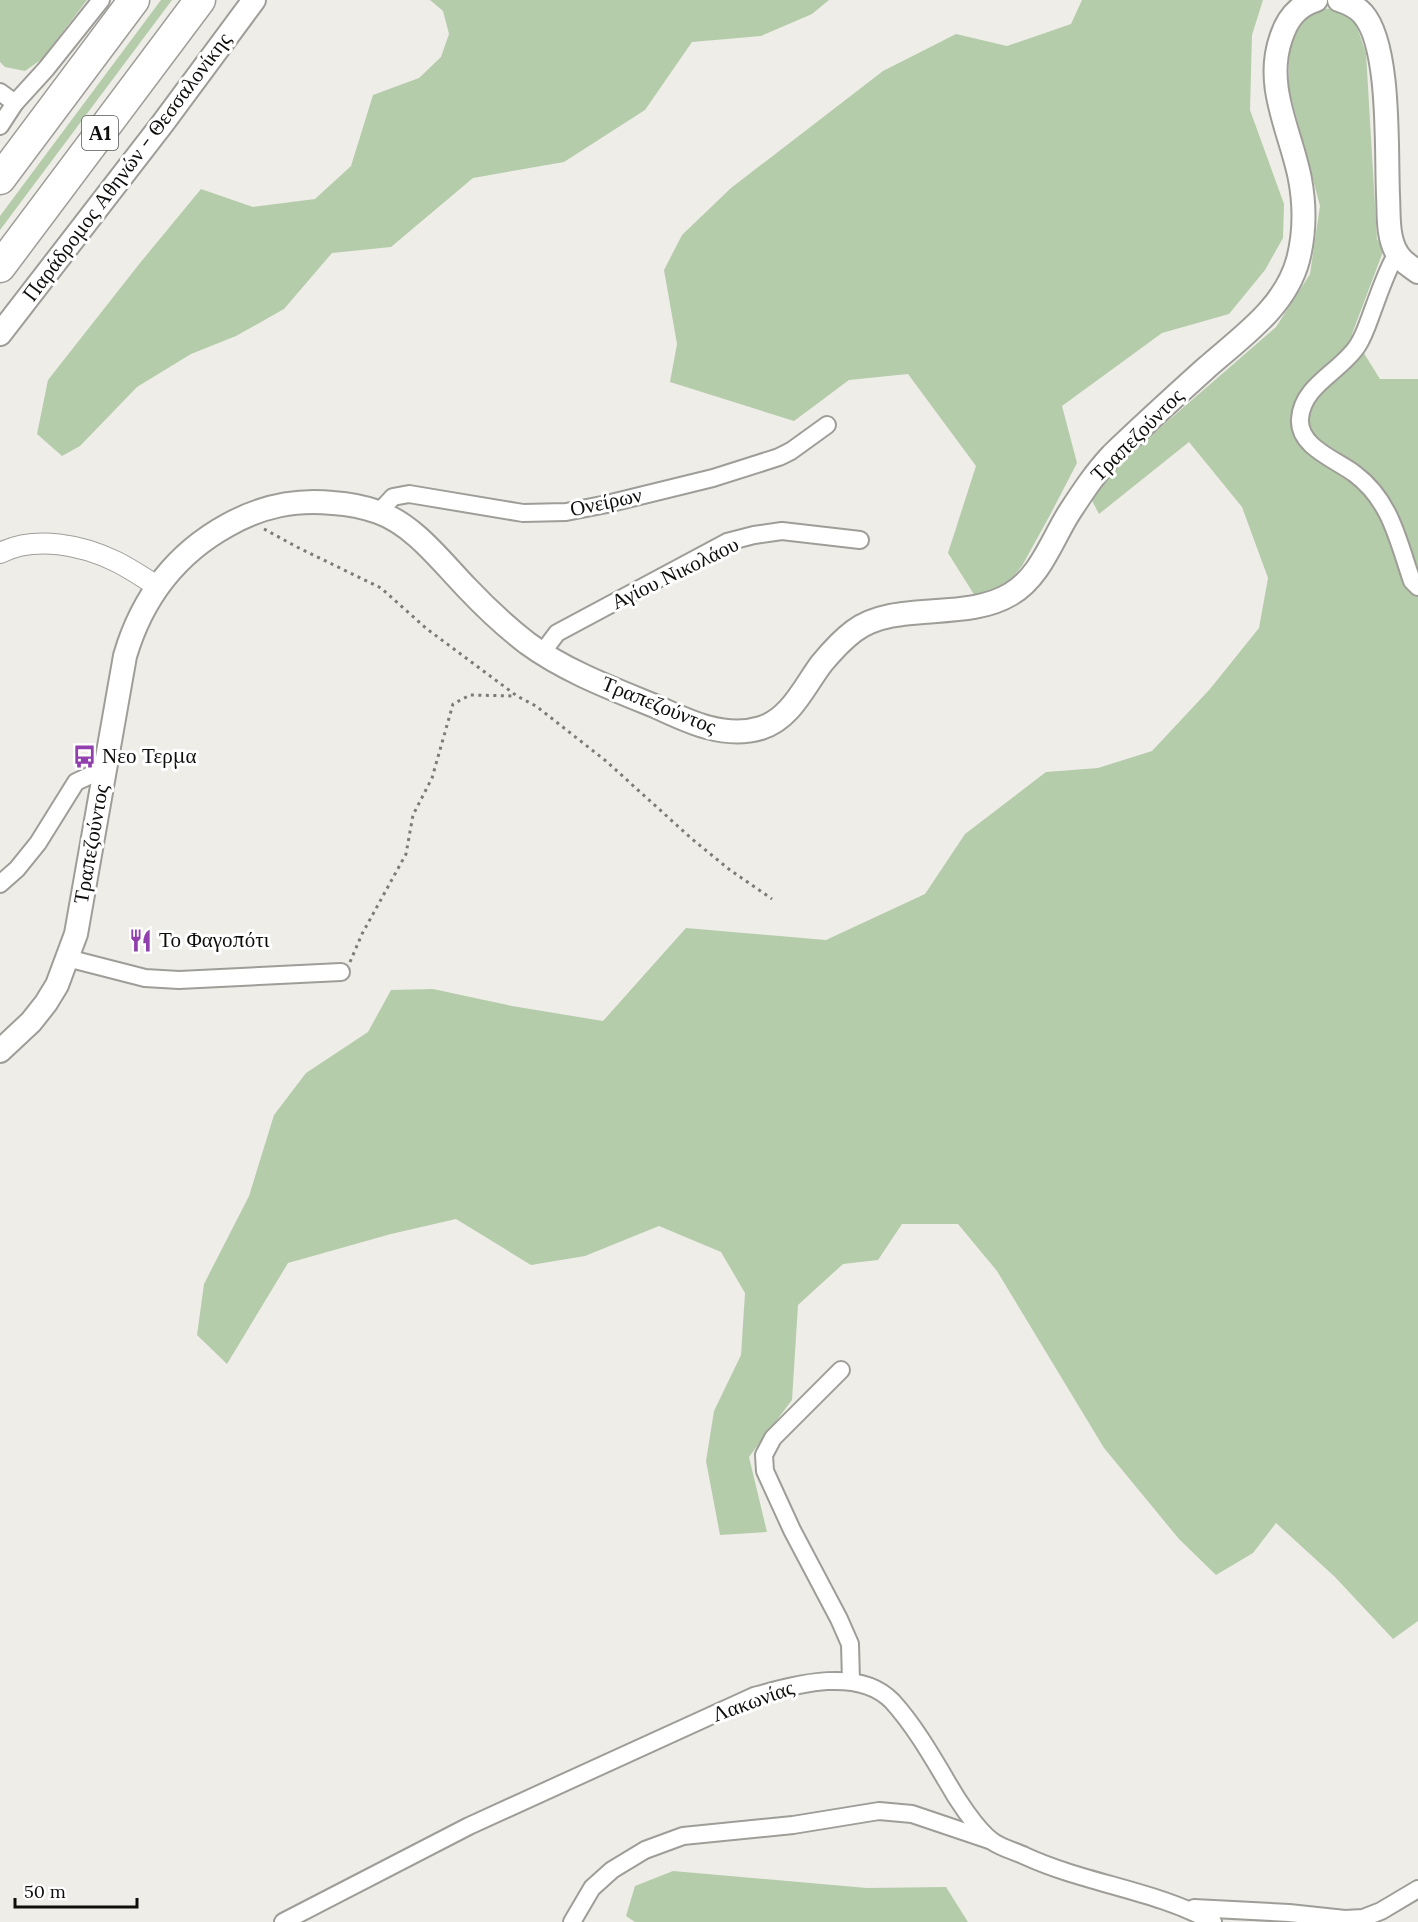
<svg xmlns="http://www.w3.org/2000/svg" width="1418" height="1922" font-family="Lora,serif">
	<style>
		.green { fill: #b4ccaa }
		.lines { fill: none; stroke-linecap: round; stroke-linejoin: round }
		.minor-casing { stroke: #9e9d98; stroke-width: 20 }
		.tertiary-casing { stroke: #9e9d98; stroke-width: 22 }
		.secondary-casing { stroke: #9e9d98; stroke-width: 26 }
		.motorway-casing { stroke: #9e9d98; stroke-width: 33 }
		.path { stroke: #7c7b77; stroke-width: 3; stroke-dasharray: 3 4.5; stroke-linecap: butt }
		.minor { stroke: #fff; stroke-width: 16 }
		.tertiary { stroke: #fff; stroke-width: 20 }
		.secondary { stroke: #fff; stroke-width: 22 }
		.motorway { stroke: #fff; stroke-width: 30 }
		.labels { text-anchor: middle; stroke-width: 6; stroke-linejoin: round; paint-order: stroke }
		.shield { fill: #fff; stroke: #565655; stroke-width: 1.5 }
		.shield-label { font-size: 20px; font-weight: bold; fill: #0e0e0c }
		.street-label { font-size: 21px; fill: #0e0e0c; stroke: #fff }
		.poi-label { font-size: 21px; fill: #0e0e0c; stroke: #fff; text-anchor: start }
	</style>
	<rect width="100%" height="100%" fill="#efede8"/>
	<g class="green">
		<path d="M0 0H87L42 59 25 71 5 67 0 62Z"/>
		<path d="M161 0H172L0 230V216Z"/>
		<path d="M430 0H829L812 14 761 36 692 42 645 110 564 162 473 178 391 247 332 253 284 309 236 336 191 354 137 387 80 446 62 456 37 434 48 380 140 263 201 189 253 207 315 199 351 166 373 95 419 78 441 57 449 34 443 11Z"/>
		<path d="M1082 0H1263L1252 35 1250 110 1284 204 1283 238 1265 270 1229 314 1162 333 1062 406 1077 463 1050 515 1022 566 1008 583 975 596 948 553 976 466 908 374 849 380 794 421 670 382 677 344 664 270 682 235 731 188 883 71 956 34 1007 46 1071 24Z"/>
		<path d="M1339 8 1355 21 1366 53 1377 239 1384 249 1352 334 1380 379H1418V1621L1393 1639 1335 1577 1276 1523 1253 1553 1216 1575 1179 1539 1104 1448 997 1271 958 1224H902L878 1260 843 1264 798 1305 792 1400 749 1457 767 1532 720 1535 706 1461 714 1411 741 1355 745 1293 721 1252 659 1226 585 1256 531 1265 456 1219 391 1234 288 1263 227 1364 197 1335 204 1284 249 1196 274 1115 306 1073 368 1032 391 990 433 989 512 1006 603 1021 686 928 826 940 925 894 965 834 1046 772 1098 768 1152 751 1210 689 1259 628 1268 578 1242 507 1189 442 1099 514 1088 493 1109 472 1276 327 1310 274 1320 206 1288 85 1290 45 1303 18 1321 9Z"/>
		<path d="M673 1871 867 1888 946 1887 968 1922H635L626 1916 635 1886Z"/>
	</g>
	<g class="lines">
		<defs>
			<g id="minor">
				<path d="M0 92 15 103"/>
				<path d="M0 126 15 103 46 69 101 0"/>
				<path d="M1397 253C1387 270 1381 288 1374 307 1369 320 1365 334 1358 345 1342 371 1302 385 1300 419 1298 447 1337 460 1355 474 1391 501 1398 541 1412 581L1418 587"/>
				<path d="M379 512 393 497 409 494 523 513 566 512 607 504 713 478 779 457 791 451 827 425"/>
				<path d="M542 653 557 633 727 542 754 535 782 531 860 540"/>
				<path d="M0 884 17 869 38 843 76 782 91 775 103 774"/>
				<path d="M67 958 145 978 179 980 341 972"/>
				<path d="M841 1370 773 1438 764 1455 765 1471 792 1530 839 1619 850 1644 851 1681"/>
				<path d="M1194 1908 1289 1913 1345 1919 1363 1918 1381 1911 1418 1889"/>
				<path d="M283 1922 469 1826 754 1696C794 1685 858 1666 892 1701 913 1724 930 1753 946 1780 956 1798 976 1829 992 1841 1001 1848 1015 1851 1025 1856 1086 1884 1155 1890 1213 1922"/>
				<path d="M572 1922 592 1888 612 1870 645 1850 683 1836 793 1825 879 1811 912 1814 992 1841"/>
			</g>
			<path id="tertiary" d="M0 553C35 535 83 545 117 562 131 569 144 578 157 586"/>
			<g id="secondary">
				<path d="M1339 0C1348 3 1357 7 1363 14 1391 46 1386 151 1388 195 1389 213 1387 237 1397 253 1402 262 1410 266 1418 272"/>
				<path d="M0 334 163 123 254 0"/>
				<path d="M0 1051 31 1022 46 1003 57 985 76 934 125 656C142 598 175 554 228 525 262 506 295 499 333 503 348 504 364 507 378 512 414 525 440 560 467 588 485 607 505 626 527 643 565 671 613 689 657 707 689 722 725 739 761 728 791 719 805 685 822 663 832 651 842 640 854 631 896 600 965 622 1011 594 1040 577 1052 540 1069 513 1082 493 1095 473 1112 455 1142 426 1174 397 1205 369 1241 337 1285 308 1298 260 1305 233 1305 206 1300 179 1291 132 1264 87 1281 38 1287 19 1297 6 1316 0"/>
			</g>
			<g id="motorway">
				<path d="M0 179 134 0"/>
				<path d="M0 267 200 0"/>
			</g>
		</defs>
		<use href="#minor" class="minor-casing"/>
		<use href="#tertiary" class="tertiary-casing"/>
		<use href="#secondary" class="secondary-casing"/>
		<use href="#motorway" class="motorway-casing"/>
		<g class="path">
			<path d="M264 529 297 547 381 588 427 629 517 696 536 706 606 761 692 839 730 870 772 899"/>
			<path d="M350 962 362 934 406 854 413 815 432 778 453 704 470 695 515 696"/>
		</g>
		<use href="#minor" class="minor"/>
		<use href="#tertiary" class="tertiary"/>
		<use href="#secondary" class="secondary"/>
		<use href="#motorway" class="motorway"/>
	</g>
	<defs>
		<symbol id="bus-bare" viewBox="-9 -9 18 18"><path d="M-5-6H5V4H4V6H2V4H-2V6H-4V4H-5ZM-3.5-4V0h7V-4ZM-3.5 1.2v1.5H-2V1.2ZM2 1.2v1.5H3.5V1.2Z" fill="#923fae" stroke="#fff" stroke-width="2.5" paint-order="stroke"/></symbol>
		<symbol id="restaurant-bare" viewBox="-9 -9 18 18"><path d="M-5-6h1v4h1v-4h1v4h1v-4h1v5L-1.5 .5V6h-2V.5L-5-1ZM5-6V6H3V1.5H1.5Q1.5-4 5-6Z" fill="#923fae" stroke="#fff" stroke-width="2.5" paint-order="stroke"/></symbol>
	</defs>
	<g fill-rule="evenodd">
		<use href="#bus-bare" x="68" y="740" width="33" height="33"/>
		<use href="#restaurant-bare" x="124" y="924" width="33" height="33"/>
	</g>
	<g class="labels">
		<rect class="shield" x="82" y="116" width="36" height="34" rx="4.5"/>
		<g class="shield-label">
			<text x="100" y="140">Α1</text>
		</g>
		<g class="street-label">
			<text transform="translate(127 167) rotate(-53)" y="7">Παράδρομος Αθηνών - Θεσσαλονίκης</text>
			<text transform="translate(1137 435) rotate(-45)" y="7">Τραπεζούντος</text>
			<text transform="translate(606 502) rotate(-12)" y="7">Ονείρων</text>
			<text transform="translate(675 573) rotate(-26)" y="7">Αγίου Νικολάου</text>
			<text transform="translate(659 705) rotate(22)" y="7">Τραπεζούντος</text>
			<text transform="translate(91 844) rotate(-80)" y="7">Τραπεζούντος</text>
			<text transform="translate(753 1701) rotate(-20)" y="7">Λακωνίας</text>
		</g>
		<g class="poi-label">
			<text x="102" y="763">Νεο Τερμα</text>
			<text x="159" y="947">Το Φαγοπότι</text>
		</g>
	</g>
	<path d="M15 1898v9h122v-9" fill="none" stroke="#0e0e0c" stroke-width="3"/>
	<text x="24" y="1898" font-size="18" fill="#0e0e0c" stroke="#ffffff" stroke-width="4.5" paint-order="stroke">50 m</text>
</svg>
